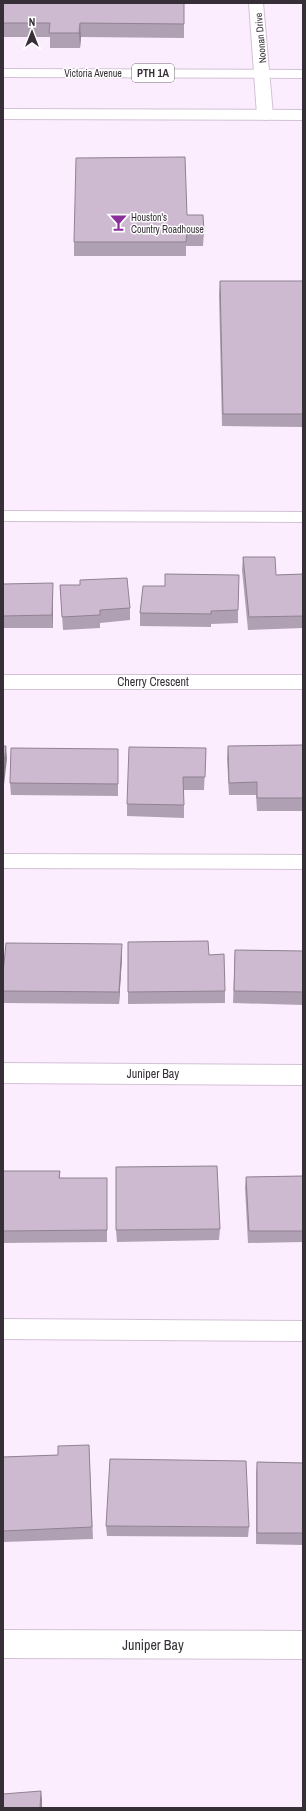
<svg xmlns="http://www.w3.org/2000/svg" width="306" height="1811" font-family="'Archivo Narrow',sans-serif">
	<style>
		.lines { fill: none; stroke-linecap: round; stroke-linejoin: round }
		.service-casing { stroke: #d4c1d7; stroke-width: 2 }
		.minor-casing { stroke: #d4c1d7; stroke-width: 2 }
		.primary-casing { stroke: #d4c1d7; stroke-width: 2 }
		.service { fill: #fff; fill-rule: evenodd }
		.minor { fill: #fff; fill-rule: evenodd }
		.primary { fill: #fff; fill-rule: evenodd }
		.wall { fill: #b0a0b3 }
		.shaded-wall { fill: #908292 }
		.building { fill: #cdbad0; stroke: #908292 }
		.labels { text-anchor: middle; stroke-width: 3; stroke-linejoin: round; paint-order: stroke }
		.far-street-label { font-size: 10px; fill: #362f37; stroke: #fff }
		.far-poi-label { font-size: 10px; fill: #362f37; stroke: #fff; text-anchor: start }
		.shield { fill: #fff; stroke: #726d73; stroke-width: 1 }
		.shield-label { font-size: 11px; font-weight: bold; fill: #362f37 }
		.street-label { font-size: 12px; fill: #362f37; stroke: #fff }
		.near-street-label { font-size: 14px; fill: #362f37; stroke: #fff }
	</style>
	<rect width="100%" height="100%" fill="#fbecfe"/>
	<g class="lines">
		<defs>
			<g id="service">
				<path d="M3 511 303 512V522L3 521Z"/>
				<path d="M3 854 303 855V869L3 868Z"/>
				<path d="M3 1319 303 1321V1341L3 1339Z"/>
			</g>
			<g id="minor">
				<path d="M249 3H263L273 115 270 118 265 120 260 118 257 115Z"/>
				<rect x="3" y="675" width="300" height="14"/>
				<path d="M3 1063 303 1065V1085L3 1083Z"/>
				<path d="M3 1630 303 1631V1659L3 1658Z"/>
			</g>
			<g id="primary">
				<path d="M3 69 303 70V78L3 77Z"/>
				<path d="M3 109 303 110V120L3 119Z"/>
			</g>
		</defs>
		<use href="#service" class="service-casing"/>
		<use href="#minor" class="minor-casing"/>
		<use href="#primary" class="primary-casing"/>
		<use href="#service" class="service"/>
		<use href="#minor" class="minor"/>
		<use href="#primary" class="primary"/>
	</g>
	<g class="wall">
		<path d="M3 3 184 24V38L81 37 80 48H50V37H3Z"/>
		<path d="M187 215 204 232 203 246H186V256H74V242Z"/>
		<path d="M220 281H303V427L222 426 219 294Z"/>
		<path d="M243 557 276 575 303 574V628L248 630 242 570Z"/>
		<path d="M3 584 53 596V628H3Z"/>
		<path d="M60 585 130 608V620L100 623V628L63 630Z"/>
		<path d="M143 586 238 610V623L211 624V627L140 626V613Z"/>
		<path d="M303 745V811H257L256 795H229L227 758 228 746Z"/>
		<path d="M206 748 204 790H184V818L127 816V804Z"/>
		<path d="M118 749V796L11 795 10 783Z"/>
		<path d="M128 942 209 955 225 991V1003L128 1004Z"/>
		<path d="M235 950 303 951V1005L233 1003Z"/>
		<path d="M122 957 119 1004 3 1003V973Z"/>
		<path d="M3 1171H60V1178H107V1242L3 1243Z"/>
		<path d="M303 1176V1242L248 1243 245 1188 246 1177Z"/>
		<path d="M220 1229 219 1240 117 1242 116 1230Z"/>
		<path d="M89 1445 93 1539 3 1542V1457L58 1455Z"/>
		<path d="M257 1462 303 1463V1545L256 1544V1474Z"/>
		<path d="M106 1526 249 1527 248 1537 107 1536Z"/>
	</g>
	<g class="shaded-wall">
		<path d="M80 23 81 37 80 48 79 33Z"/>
		<path d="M53 583V628L52 615Z"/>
		<path d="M6 746 7 759 3 793V771Z"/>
		<path d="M122 944V957L119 1004V992Z"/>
		<path d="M41 1791 42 1800V1808H40Z"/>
	</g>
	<g class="building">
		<path d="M3 3H184V24L80 23 79 33H49L50 23H3Z"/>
		<path d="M185 157 187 215H203L204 232H187L186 242H74L76 158Z"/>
		<path d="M220 281H303V414H223Z"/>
		<path d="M243 557H275L276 575 303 574V616L249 617Z"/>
		<path d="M165 574 239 575 238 610 211 611V614L140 613 143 586H165Z"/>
		<path d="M127 578 130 608 100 610V615L62 617 60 585H80V580Z"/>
		<path d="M53 583 52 615 3 616V584Z"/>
		<path d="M303 745V798H257V782L229 783 228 746Z"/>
		<path d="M3 746H6L3 771Z"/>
		<path d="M129 747 206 748 205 777H183L184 805 127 804Z"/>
		<path d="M11 748 118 749V784L10 783Z"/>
		<path d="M208 941 209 955 224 954 225 991 128 992V942Z"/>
		<path d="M6 943 122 944 119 992 3 991V973Z"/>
		<path d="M235 950 303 951V992L234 991Z"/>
		<path d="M217 1166 220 1229 116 1230V1167Z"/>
		<path d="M3 1171H60L59 1178H107V1230L3 1231Z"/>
		<path d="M303 1176V1231H249L246 1177Z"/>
		<path d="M89 1445 92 1527 3 1531V1457L58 1455V1446Z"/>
		<path d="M110 1459 246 1461 249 1527 106 1526Z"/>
		<path d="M257 1462 303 1463V1533H257Z"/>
		<path d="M41 1791 40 1808H3V1794Z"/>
	</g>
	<defs>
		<symbol id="bar-bare" viewBox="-9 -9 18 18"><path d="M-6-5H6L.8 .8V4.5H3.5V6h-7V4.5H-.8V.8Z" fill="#8b2f9a" stroke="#fff" stroke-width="2.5" paint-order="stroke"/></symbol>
	</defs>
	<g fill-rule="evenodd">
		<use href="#bar-bare" x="106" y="210" width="25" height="25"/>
	</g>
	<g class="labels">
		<g class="far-street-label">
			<text transform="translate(260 38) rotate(-95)" y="4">Noonan Drive</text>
			<text x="93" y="77">Victoria Avenue</text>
		</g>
		<g class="far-poi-label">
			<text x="131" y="221">Houston's<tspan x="131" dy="12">Country Roadhouse</tspan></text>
		</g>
		<rect class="shield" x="132" y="64" width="42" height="18" rx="3"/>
		<g class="shield-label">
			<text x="153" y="77">PTH 1A</text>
		</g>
		<g class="street-label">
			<text x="153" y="686">Cherry Crescent</text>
			<text x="153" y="1078">Juniper Bay</text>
		</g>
		<g class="near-street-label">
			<text x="153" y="1650">Juniper Bay</text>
		</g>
	</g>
	<rect width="306" height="1811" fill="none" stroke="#362f37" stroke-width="8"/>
	<g transform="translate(32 32)" stroke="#ffffff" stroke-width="3" paint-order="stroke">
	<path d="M0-3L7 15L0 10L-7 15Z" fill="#362f37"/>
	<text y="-6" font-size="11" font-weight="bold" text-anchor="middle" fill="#362f37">N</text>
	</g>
</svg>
